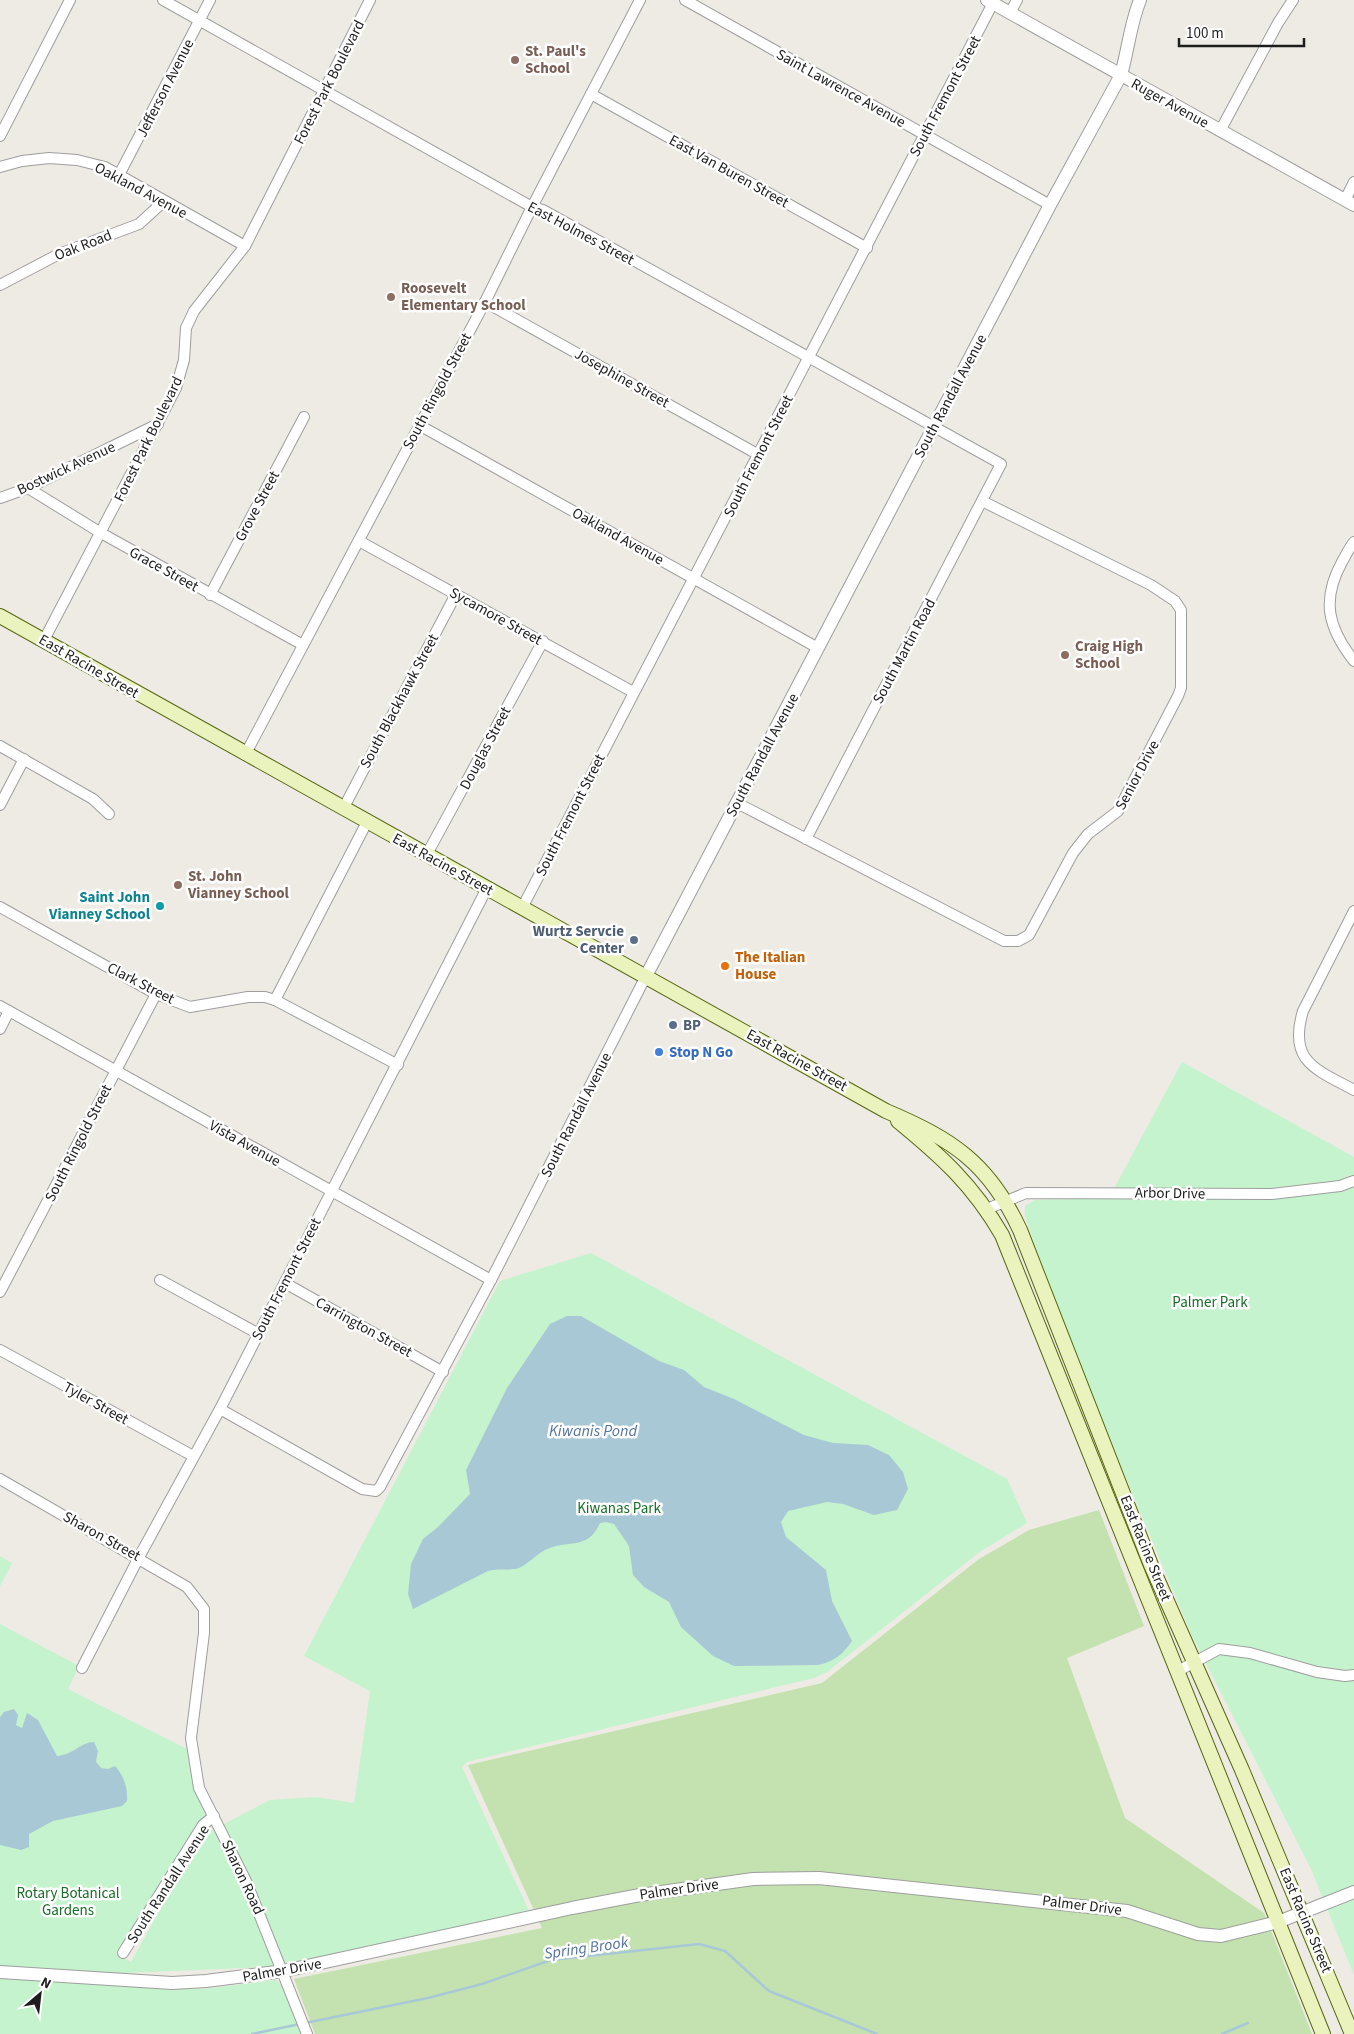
<svg xmlns="http://www.w3.org/2000/svg" width="1354" height="2034" font-family="'Source Sans 3',sans-serif">
	<style>
		.grass { fill: #c3e2af }
		.park { fill: #c5f3cd }
		.water { fill: #a9c8d6 }
		.lines { fill: none; stroke-linecap: round; stroke-linejoin: round }
		.stream { stroke: #a9c8d6; stroke-width: 2.5 }
		.minor-casing { stroke: #9e9e9e; stroke-width: 12 }
		.tertiary-casing { stroke: #9e9e9e; stroke-width: 14 }
		.secondary-casing { stroke: #566711; stroke-width: 16 }
		.minor { stroke: #fff; stroke-width: 10 }
		.tertiary { stroke: #fff; stroke-width: 12 }
		.secondary { stroke: #eaf2bd; stroke-width: 14 }
		.education-dot { fill: #8d6e63; stroke: #fff; stroke-width: 2 }
		.culture-dot { fill: #0f9aa8; stroke: #fff; stroke-width: 2 }
		.service-dot { fill: #5c6f8a; stroke: #fff; stroke-width: 2 }
		.food-dot { fill: #e8710a; stroke: #fff; stroke-width: 2 }
		.shop-dot { fill: #3f7fe0; stroke: #fff; stroke-width: 2 }
		.labels { text-anchor: middle; stroke-width: 5; stroke-linejoin: round; paint-order: stroke }
		.education-label { font-size: 15px; font-weight: bold; fill: #785e54; stroke: #fff; text-anchor: start }
		.street-label { font-size: 15px; fill: #1d1d1d; stroke: #fff }
		.culture-label { font-size: 15px; font-weight: bold; fill: #0d838f; stroke: #fff; text-anchor: end }
		.service-label { font-size: 15px; font-weight: bold; fill: #4e5e75; stroke: #fff; text-anchor: end }
		.food-label { font-size: 15px; font-weight: bold; fill: #c56008; stroke: #fff; text-anchor: start }
		.shop-label { font-size: 15px; font-weight: bold; fill: #366cbe; stroke: #fff; text-anchor: start }
		.park-label { font-size: 15px; fill: #176e26; stroke: #fff }
		.water-label { font-size: 16px; font-style: italic; fill: #5474a1; stroke: #fff }
	</style>
	<rect width="100%" height="100%" fill="#edebe4"/>
	<path class="grass" d="M1099 1510 1144 1626 1067 1658 1125 1818 1264 1913 1312 2034H315L294 1979 542 1928 468 1765 822 1683 979 1559 1029 1530Z"/>
	<g class="park">
		<path d="M1182 1062 1354 1157V1975L1311 1869 1192 1636 1061 1322 1025 1216V1206L1035 1200 1109 1198Z"/>
		<path d="M591 1253 1007 1479 1027 1523 981 1551 827 1672 814 1678 467 1762 462 1767 530 1913 271 1967 125 1973 119 1986 204 1989 275 1980C289 1987 295 2019 301 2034H0V1624L79 1666 68 1689 187 1749C189 1764 190 1781 197 1795 200 1802 206 1809 205 1817L116 1953 131 1962 201 1836 270 1800 316 1797 354 1803 370 1691 304 1656 500 1281Z"/>
		<path d="M0 1556 12 1563 0 1586Z"/>
	</g>
	<g class="water">
		<path d="M567 1316H581L659 1361 684 1370 704 1387 734 1399 804 1435 833 1443 868 1445 889 1455 903 1472 908 1489 897 1510 874 1515 843 1504 827 1502 788 1511 781 1522 786 1537 826 1570 832 1601 852 1641C842 1655 835 1661 818 1665L734 1666 713 1656 681 1627 669 1602 644 1587 633 1575 629 1546 614 1524 606 1522 600 1523C588 1551 568 1539 545 1550 536 1555 528 1564 519 1568 510 1571 497 1568 488 1571L413 1609 408 1594 411 1564 423 1539 438 1527 470 1494 466 1470 507 1388 550 1324Z"/>
		<path d="M14 1709 18 1715 16 1725 22 1728 27 1713 38 1720 57 1756C73 1755 81 1742 94 1742L98 1751 96 1762 101 1768 108 1769 115 1766C124 1776 128 1788 127 1801L122 1806 53 1821 29 1834V1847L21 1850 0 1845V1717L4 1712Z"/>
	</g>
	<g class="lines">
		<g class="stream">
			<path d="M305 2023 428 1998 482 1984 551 1960 699 1944 725 1951 769 1991 877 2034"/>
			<path d="M252 2034 300 2024"/>
			<path d="M1222 2034 1248 2023"/>
		</g>
		<defs>
			<g id="minor">
				<path d="M163 0 532 207 543 210 1001 464 806 839"/>
				<path d="M685 0 1050 205"/>
				<path d="M1010 13 1017 0"/>
				<path d="M591 94 867 248"/>
				<path d="M1220 131 1278 23 1293 0"/>
				<path d="M0 136 70 0"/>
				<path d="M0 167 22 161 49 158 77 160 105 167 245 246"/>
				<path d="M119 175 210 0"/>
				<path d="M1345 200 1354 182"/>
				<path d="M0 285 59 254 139 224 163 202"/>
				<path d="M485 302 759 455"/>
				<path d="M419 425 818 648"/>
				<path d="M28 488 101 533 303 645"/>
				<path d="M0 498 28 488 158 424"/>
				<path d="M359 541 633 692"/>
				<path d="M1354 542C1349 548 1346 555 1342 562 1321 600 1328 628 1354 661"/>
				<path d="M210 595 304 417"/>
				<path d="M44 640 176 388 184 360 186 328 194 311 245 246 370 0"/>
				<path d="M0 746 93 799 109 814"/>
				<path d="M245 755 485 302 532 207 640 0"/>
				<path d="M737 803 1004 941H1018L1029 935 1073 853 1088 834 1118 811 1178 696 1181 688V610L1175 601 1151 585 982 501"/>
				<path d="M0 805 24 759"/>
				<path d="M343 809 456 594"/>
				<path d="M427 854 543 641"/>
				<path d="M0 907 156 994 190 1007 248 997H265L275 1000 398 1065"/>
				<path d="M522 908 993 3"/>
				<path d="M1354 911 1303 1011C1288 1061 1315 1069 1354 1090"/>
				<path d="M275 1000 367 822"/>
				<path d="M0 1006 491 1280"/>
				<path d="M0 1029 9 1011"/>
				<path d="M987 1209 1026 1193 1272 1194 1340 1186 1354 1181"/>
				<path d="M160 1280 257 1333"/>
				<path d="M285 1283 443 1372"/>
				<path d="M0 1292 156 994"/>
				<path d="M0 1350 193 1456"/>
				<path d="M220 1409 362 1489 376 1491 380 1487 491 1280 646 976"/>
				<path d="M0 1479 187 1587 204 1609V1633L191 1738 199 1788 246 1881 307 2034"/>
				<path d="M82 1668 139 1557 220 1409 487 888"/>
				<path d="M1178 1671 1219 1649 1250 1653 1317 1672 1345 1676 1354 1675"/>
				<path d="M123 1953 203 1825 214 1816"/>
			</g>
			<g id="tertiary">
				<path d="M987 0 1354 205"/>
				<path d="M646 976 1050 205 1121 75C1128 50 1130 25 1140 0"/>
				<path d="M0 1972 172 1983 206 1981 284 1971 572 1908 640 1895 753 1879 819 1878 1127 1911 1198 1934 1221 1936 1278 1922 1354 1892"/>
			</g>
			<g id="secondary">
				<path d="M0 616 886 1111C952 1139 989 1163 1020 1230L1151 1565 1242 1770 1352 2034"/>
				<path d="M898 1121C942 1157 973 1185 1002 1235L1323 2034"/>
			</g>
		</defs>
		<use href="#minor" class="minor-casing"/>
		<use href="#tertiary" class="tertiary-casing"/>
		<use href="#secondary" class="secondary-casing"/>
		<use href="#minor" class="minor"/>
		<use href="#tertiary" class="tertiary"/>
		<use href="#secondary" class="secondary"/>
	</g>
	<g class="education-dot">
		<circle cx="515" cy="60" r="5"/>
		<circle cx="391" cy="297" r="5"/>
		<circle cx="1065" cy="655" r="5"/>
		<circle cx="178" cy="885" r="5"/>
	</g>
	<circle class="culture-dot" cx="160" cy="906" r="5"/>
	<g class="service-dot">
		<circle cx="634" cy="940" r="5"/>
		<circle cx="673" cy="1025" r="5"/>
	</g>
	<circle class="food-dot" cx="725" cy="966" r="5"/>
	<circle class="shop-dot" cx="659" cy="1052" r="5"/>
	<g class="labels">
		<g class="education-label">
			<text x="525" y="56">St. Paul's<tspan x="525" dy="17">School</tspan></text>
			<text x="401" y="293">Roosevelt<tspan x="401" dy="17">Elementary School</tspan></text>
			<text x="1075" y="651">Craig High<tspan x="1075" dy="17">School</tspan></text>
			<text x="188" y="881">St. John<tspan x="188" dy="17">Vianney School</tspan></text>
		</g>
		<g class="street-label">
			<text transform="translate(329 82) rotate(-63)" y="5">Forest Park Boulevard</text>
			<text transform="translate(165 88) rotate(-63)" y="5">Jefferson Avenue</text>
			<text transform="translate(841 88) rotate(29)" y="5">Saint Lawrence Avenue</text>
			<text transform="translate(945 96) rotate(-62)" y="5">South Fremont Street</text>
			<text transform="translate(1170 103) rotate(29)" y="5">Ruger Avenue</text>
			<text transform="translate(729 171) rotate(29)" y="5">East Van Buren Street</text>
			<text transform="translate(141 190) rotate(28)" y="5">Oakland Avenue</text>
			<text transform="translate(581 233) rotate(28)" y="5">East Holmes Street</text>
			<text transform="translate(83 245) rotate(-21)" y="5">Oak Road</text>
			<text transform="translate(622 378) rotate(29)" y="5">Josephine Street</text>
			<text transform="translate(437 391) rotate(-62)" y="5">South Ringold Street</text>
			<text transform="translate(950 396) rotate(-62)" y="5">South Randall Avenue</text>
			<text transform="translate(148 439) rotate(-64)" y="5">Forest Park Boulevard</text>
			<text transform="translate(758 456) rotate(-63)" y="5">South Fremont Street</text>
			<text transform="translate(66 468) rotate(-25)" y="5">Bostwick Avenue</text>
			<text transform="translate(257 506) rotate(-62)" y="5">Grove Street</text>
			<text transform="translate(618 536) rotate(29)" y="5">Oakland Avenue</text>
			<text transform="translate(164 569) rotate(29)" y="5">Grace Street</text>
			<text transform="translate(496 616) rotate(29)" y="5">Sycamore Street</text>
			<text transform="translate(904 651) rotate(-62)" y="5">South Martin Road</text>
			<text transform="translate(89 666) rotate(30)" y="5">East Racine Street</text>
			<text transform="translate(399 701) rotate(-62)" y="5">South Blackhawk Street</text>
			<text transform="translate(485 748) rotate(-62)" y="5">Douglas Street</text>
			<text transform="translate(762 755) rotate(-62)" y="5">South Randall Avenue</text>
			<text transform="translate(1137 775) rotate(-62)" y="5">Senior Drive</text>
			<text transform="translate(570 815) rotate(-63)" y="5">South Fremont Street</text>
			<text transform="translate(443 864) rotate(29)" y="5">East Racine Street</text>
			<text transform="translate(141 983) rotate(27)" y="5">Clark Street</text>
			<text transform="translate(797 1060) rotate(29)" y="5">East Racine Street</text>
			<text transform="translate(576 1115) rotate(-63)" y="5">South Randall Avenue</text>
			<text transform="translate(78 1143) rotate(-63)" y="5">South Ringold Street</text>
			<text transform="translate(245 1143) rotate(29)" y="5">Vista Avenue</text>
			<text transform="translate(1170 1193) rotate(1)" y="5">Arbor Drive</text>
			<text transform="translate(286 1279) rotate(-63)" y="5">South Fremont Street</text>
			<text transform="translate(364 1327) rotate(29)" y="5">Carrington Street</text>
			<text transform="translate(96 1403) rotate(29)" y="5">Tyler Street</text>
			<text transform="translate(102 1536) rotate(29)" y="5">Sharon Street</text>
			<text transform="translate(1146 1548) rotate(68)" y="5">East Racine Street</text>
			<text transform="translate(243 1877) rotate(65)" y="5">Sharon Road</text>
			<text transform="translate(168 1884) rotate(-57)" y="5">South Randall Avenue</text>
			<text transform="translate(679 1889) rotate(-8)" y="5">Palmer Drive</text>
			<text transform="translate(1082 1905) rotate(7)" y="5">Palmer Drive</text>
			<text transform="translate(1306 1920) rotate(67)" y="5">East Racine Street</text>
			<text transform="translate(282 1970) rotate(-10)" y="5">Palmer Drive</text>
		</g>
		<g class="culture-label">
			<text x="150" y="902">Saint John<tspan x="150" dy="17">Vianney School</tspan></text>
		</g>
		<g class="service-label">
			<text x="624" y="936">Wurtz Servcie<tspan x="624" dy="17">Center</tspan></text>
			<text x="683" y="1030" text-anchor="start">BP</text>
		</g>
		<g class="food-label">
			<text x="735" y="962">The Italian<tspan x="735" dy="17">House</tspan></text>
		</g>
		<g class="shop-label">
			<text x="669" y="1057">Stop N Go</text>
		</g>
		<g class="park-label">
			<text x="1210" y="1307">Palmer Park</text>
			<text x="619" y="1513">Kiwanas Park</text>
			<text x="68" y="1898">Rotary Botanical<tspan x="68" dy="17">Gardens</tspan></text>
		</g>
		<g class="water-label">
			<text x="593" y="1436">Kiwanis Pond</text>
			<text transform="translate(586 1947) rotate(-8)" y="6">Spring Brook</text>
		</g>
	</g>
	<g transform="translate(40 1994) rotate(28)" stroke="#ffffff" stroke-width="4" paint-order="stroke">
	<path d="M0-4L9 19L0 12L-9 19Z" fill="#1d1d1d"/>
	<text y="-8" font-size="14" font-weight="bold" text-anchor="middle" fill="#1d1d1d">N</text>
	</g>
	<path d="M1179 38v8h125v-8" fill="none" stroke="#1d1d1d" stroke-width="2.5"/>
	<text x="1186" y="38" font-size="15" fill="#1d1d1d" stroke="#ffffff" stroke-width="4" paint-order="stroke">100 m</text>
</svg>
